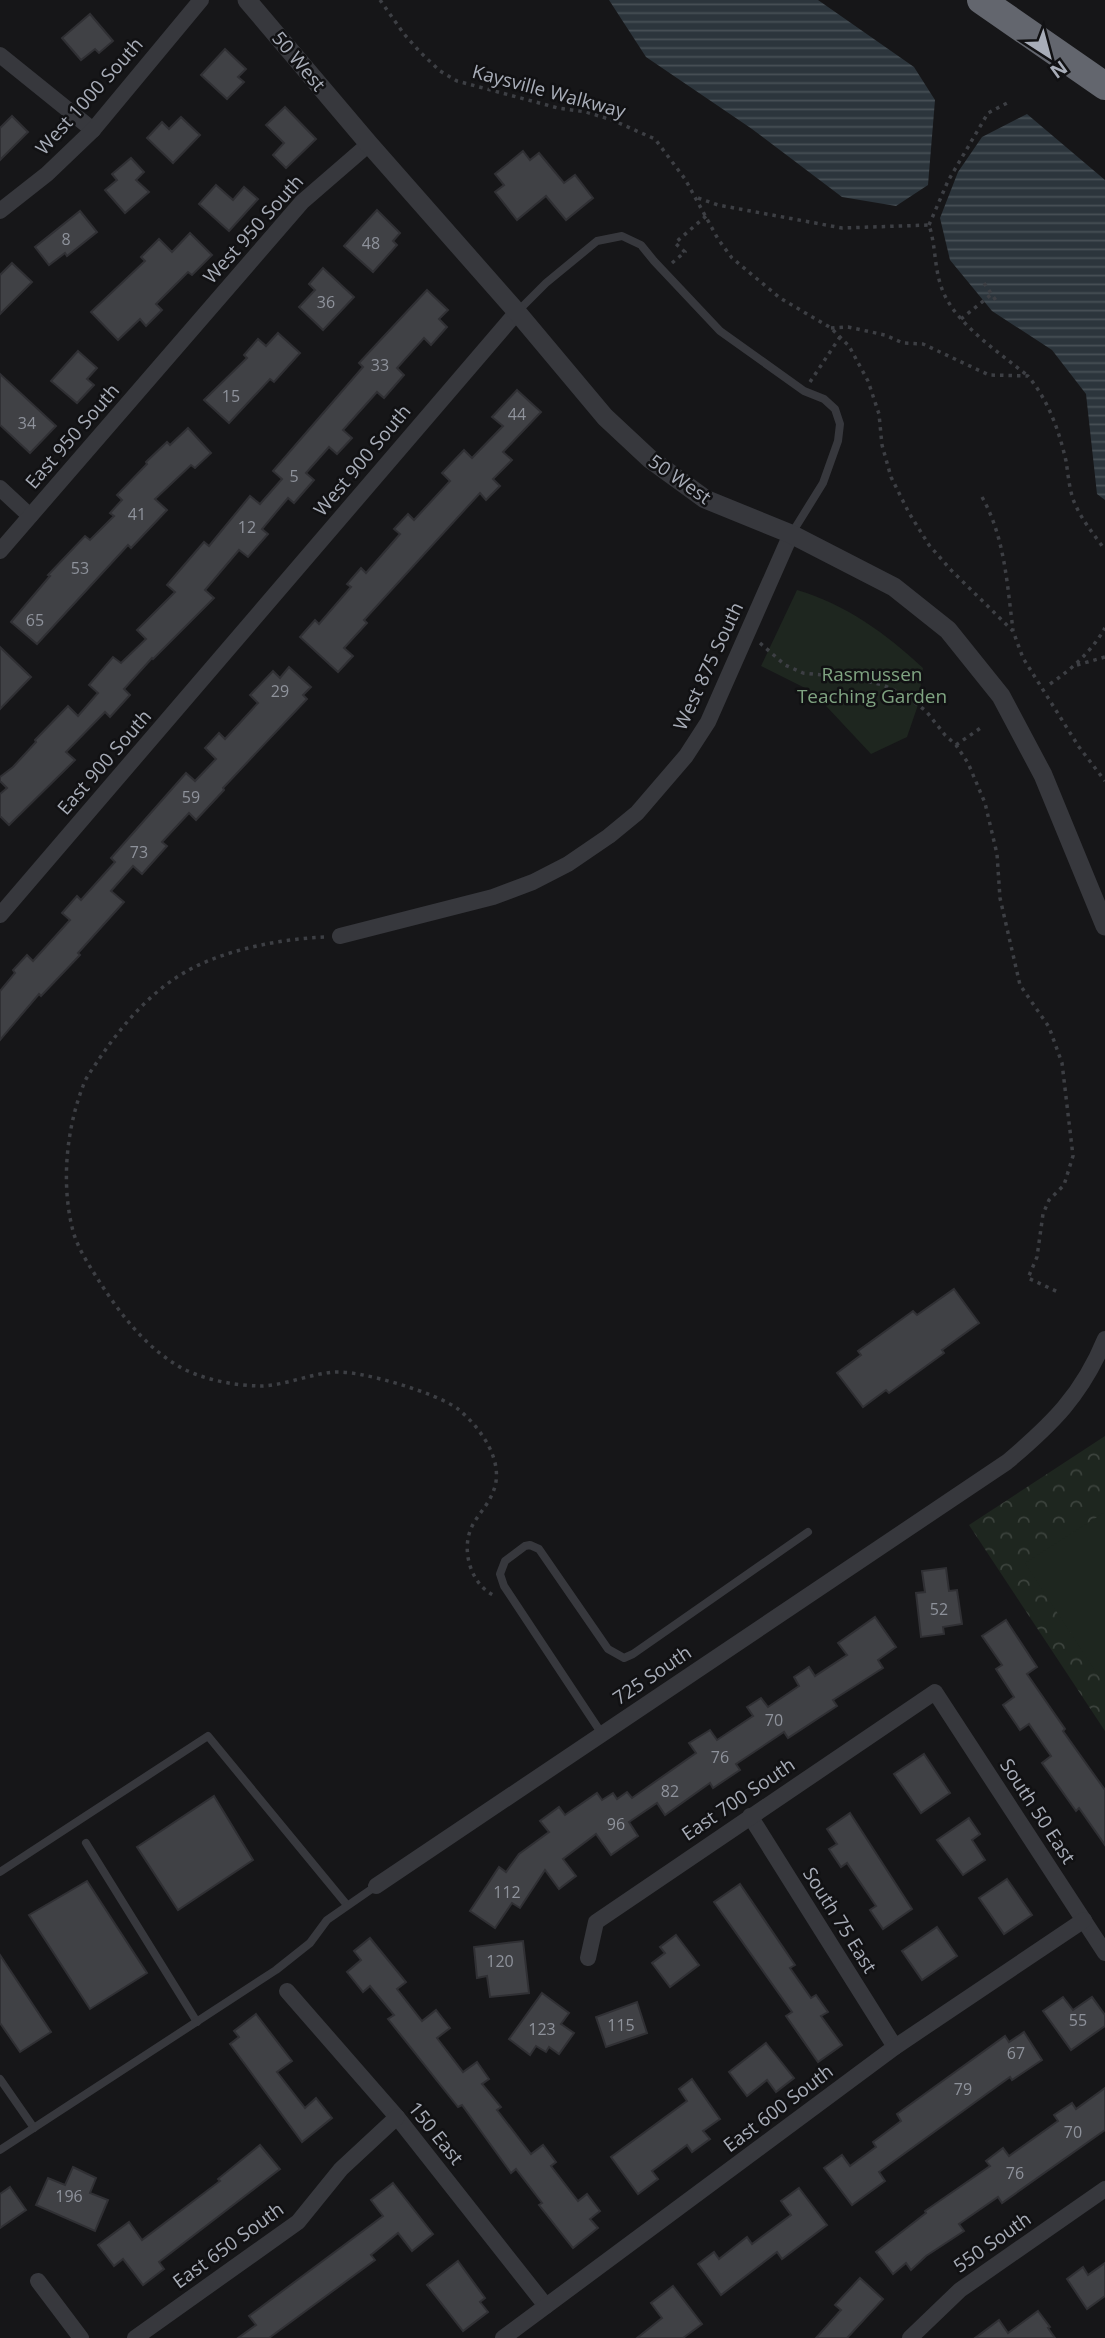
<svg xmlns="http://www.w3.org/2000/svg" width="1105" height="2338" font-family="'Open Sans',sans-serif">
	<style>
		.park { fill: url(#park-crowns) }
		.garden { fill: #1e261f }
		.water { fill: url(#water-rules) }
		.building { fill: #404145; stroke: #303034; stroke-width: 2 }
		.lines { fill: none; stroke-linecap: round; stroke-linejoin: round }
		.path { stroke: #3d3f44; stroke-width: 3.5; stroke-dasharray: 3.5 5; stroke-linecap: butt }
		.service { stroke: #37383d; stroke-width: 8 }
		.minor { stroke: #37383d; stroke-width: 16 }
		.tertiary { stroke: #37383d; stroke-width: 19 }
		.motorway { stroke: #63666e; stroke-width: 28 }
		.labels { text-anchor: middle; stroke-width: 5; stroke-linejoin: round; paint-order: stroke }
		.number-label { font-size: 16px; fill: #8e929b }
		.street-label { font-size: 19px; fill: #a8adb8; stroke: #111113 }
		.park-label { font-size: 19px; fill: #7fa381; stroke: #111113 }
	</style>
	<defs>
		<pattern id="park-crowns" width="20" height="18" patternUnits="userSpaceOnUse" patternTransform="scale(1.75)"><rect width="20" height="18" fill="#1e261f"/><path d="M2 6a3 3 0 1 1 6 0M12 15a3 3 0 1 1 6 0" fill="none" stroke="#3c433d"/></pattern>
		<pattern id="water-rules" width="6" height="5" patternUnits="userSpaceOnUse" patternTransform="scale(1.75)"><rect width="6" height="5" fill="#2c353c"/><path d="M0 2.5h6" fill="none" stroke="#485056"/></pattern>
	</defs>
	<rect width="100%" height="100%" fill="#161618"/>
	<path class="park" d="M1105 1436V1731L969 1525Z"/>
	<g class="garden">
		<path d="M797 590C845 604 887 634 923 668L918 705 907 737 871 754 813 692 761 666Z"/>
		<path d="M1105 1512V1686L1025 1563Z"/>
	</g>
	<g class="water">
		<path d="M609 0H818L914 67 935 100 928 185 896 206 842 197 752 129 646 57Z"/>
		<path d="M1027 114 1105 180V500L1097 494 1086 394 1052 350 992 311 950 260 940 218 958 172 982 137Z"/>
	</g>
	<g class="building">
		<path d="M90 14 113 41 99 53 95 49 81 60 62 38Z"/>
		<path d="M225 49 246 69 238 77 244 82 227 99 201 75Z"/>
		<path d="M285 107 316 139 286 168 273 155 284 143 266 125Z"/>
		<path d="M12 116 28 132 0 160V128Z"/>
		<path d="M181 117 200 135 173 163 147 138 162 122 169 129Z"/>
		<path d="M523 151 530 160 539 153 564 183 575 175 593 198 566 220 546 196 517 220 495 192 504 185 495 174Z"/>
		<path d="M131 158 144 172 136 180 149 192 125 213 105 190 117 180 112 174Z"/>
		<path d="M216 185 233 200 244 187 258 199 229 231 199 204Z"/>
		<path d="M377 210 400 233 393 241 397 245 373 272 344 246Z"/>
		<path d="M80 211 97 232 67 256 65 253 49 265 35 247Z"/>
		<path d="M190 233 212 255 192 275 188 272 156 304 162 310 146 326 140 319 118 340 91 312 145 261 141 257 159 239 172 252Z"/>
		<path d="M12 263 32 282 0 314V275Z"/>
		<path d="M323 268 354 297 323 330 299 307 315 290 309 284Z"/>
		<path d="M427 290 448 310 439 319 447 327 431 345 424 338 397 368 404 375 384 398 377 392 343 430 352 438 337 454 329 447 306 473 314 480 294 503 288 498 262 529 268 534 248 557 239 550 205 590 214 598 153 659 152 658 124 689 130 695 110 717 105 712 66 752 75 760 9 825 0 816V794L7 788 0 781V777L13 767 36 742 35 740 68 706 78 716 98 693 89 685 113 657 121 663 146 639 137 630 175 592 167 585 204 542 209 546 250 496 260 504 282 479 273 471 363 367 359 363Z"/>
		<path d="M278 333 300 353 274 382 270 379 229 423 204 400 247 358 244 355 258 339 266 346Z"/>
		<path d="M78 351 97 368 87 379 94 385 77 403 51 381Z"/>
		<path d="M0 374 56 426 30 453 0 425Z"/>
		<path d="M517 390 541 412 503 452 512 460 493 479 500 486 486 500 480 493 364 620 367 623 344 648 353 656 338 672 300 637 315 620 319 624 351 587 347 584 361 568 366 573 400 534 394 529 408 514 414 520 450 481 442 473 464 450 472 458 503 426 492 417Z"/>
		<path d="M188 428 211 453 195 468 191 465 155 499 167 510 131 548 128 545 37 644 11 622 50 576 48 575 85 536 90 540 114 516 110 513 122 500 117 495 147 464 146 462 167 442 170 445Z"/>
		<path d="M0 647 31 677 0 709Z"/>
		<path d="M289 667 311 687 303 695 307 699 223 788 224 790 196 820 189 813 162 842 167 846 142 874 133 866 111 891 124 902 78 953 80 955 41 996 39 994 0 1040V991L15 973 13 970 27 955 33 961 70 920 62 913 77 896 81 900 115 862 111 858 186 773 195 781 216 759 205 748 219 733 225 739 258 703 250 695 273 671 280 678Z"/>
		<path d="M954 1289 979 1323 942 1350 944 1353 889 1393 886 1390 863 1407 837 1373 861 1355 858 1351 913 1311 917 1315Z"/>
		<path d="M946 1568 949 1591 957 1590 962 1624 943 1627 944 1634 921 1637 916 1593 925 1592 922 1571Z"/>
		<path d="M875 1617 896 1647 878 1660 883 1668 833 1700 837 1706 788 1738 784 1732 736 1764 740 1770 713 1788 710 1783 665 1815 657 1803 629 1822 638 1836 611 1855 596 1834 563 1859 576 1876 559 1889 545 1870 520 1908 512 1903 495 1928 470 1911 499 1867 506 1872 519 1854 549 1832 540 1821 559 1807 565 1815 597 1793 602 1800 613 1793 617 1799 627 1792 632 1798 696 1753 689 1743 710 1730 717 1740 753 1716 747 1707 761 1698 768 1707 799 1686 794 1677 809 1667 815 1676 847 1655 838 1643Z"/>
		<path d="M1006 1620 1037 1667 1027 1674 1065 1729 1063 1731 1105 1790V1845L1079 1808 1076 1811 1042 1763 1051 1756 1029 1724 1020 1730 1003 1705 1014 1697 996 1669 1002 1665 982 1636Z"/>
		<path d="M924 1754 950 1793 921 1813 894 1774Z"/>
		<path d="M214 1796 253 1860 178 1910 137 1847Z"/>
		<path d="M850 1813 912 1909 883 1929 870 1910 876 1906 847 1863 841 1867 829 1849 837 1844 827 1829Z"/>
		<path d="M969 1818 980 1834 972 1840 985 1860 963 1875 937 1840Z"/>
		<path d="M1007 1879 1032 1915 1004 1934 979 1898Z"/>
		<path d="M87 1881 147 1973 90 2009 29 1915Z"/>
		<path d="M740 1884 795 1965 790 1968 811 1998 816 1995 828 2012 821 2016 842 2045 818 2062 786 2016 792 2012 714 1902Z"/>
		<path d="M937 1927 957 1956 922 1980 902 1951Z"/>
		<path d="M676 1935 699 1965 670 1987 652 1963 665 1953 660 1947Z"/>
		<path d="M370 1938 406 1982 397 1989 422 2021 436 2010 450 2028 437 2038 463 2072 477 2062 489 2079 482 2084 501 2107 497 2110 531 2154 543 2145 556 2162 551 2166 578 2201 587 2194 600 2211 590 2219 598 2228 573 2248 539 2205 542 2203 516 2169 511 2173 462 2105 458 2107 388 2019 394 2015 370 1986 363 1992 347 1972 361 1960 354 1951Z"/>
		<path d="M523 1941 529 1993 490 1997 487 1976 477 1978 474 1947Z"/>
		<path d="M0 1955 51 2032 20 2052 0 2023Z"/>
		<path d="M542 1993 569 2013 561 2024 574 2033 559 2054 549 2047 546 2052 536 2046 530 2055 509 2039Z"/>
		<path d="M1063 1997 1073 2010 1092 1997 1105 2015V2026L1071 2050 1043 2011Z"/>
		<path d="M637 2002 647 2033 606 2047 596 2017Z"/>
		<path d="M256 2014 292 2061 277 2072 305 2108 316 2098 332 2118 302 2142 230 2044 239 2037 234 2031Z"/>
		<path d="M1024 2032 1042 2060 1012 2080 1010 2077 879 2172 885 2181 852 2205 824 2168 842 2155 850 2166 876 2147 873 2142 901 2121 897 2114 1005 2036 1009 2042Z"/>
		<path d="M766 2043 794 2078 776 2092 767 2080 747 2096 729 2072Z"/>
		<path d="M692 2079 720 2119 703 2131 710 2139 692 2152 687 2145 652 2171 658 2179 638 2194 611 2157 687 2101 679 2089Z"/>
		<path d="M1105 2088V2130L1002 2203 998 2197 959 2224 964 2231 926 2256 911 2270 906 2263 893 2274 876 2252 926 2213 925 2211 990 2166 986 2161 1003 2148 1009 2156 1058 2121 1054 2115 1072 2103 1076 2109Z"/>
		<path d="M260 2145 280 2169 159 2262 164 2269 143 2285 123 2259 114 2266 98 2245 129 2222 142 2240 220 2181 218 2179Z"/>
		<path d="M73 2167 96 2178 90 2193 108 2200 95 2231 36 2205 48 2178 65 2185Z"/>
		<path d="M393 2183 433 2234 412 2251 398 2233 371 2255 375 2260 269 2338H238L256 2325 249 2316 383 2216 371 2200Z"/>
		<path d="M10 2187 26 2210 0 2228V2194Z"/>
		<path d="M799 2188 827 2225 782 2259 777 2252 721 2295 698 2264 714 2252 719 2259 747 2237 752 2244 791 2215 781 2201Z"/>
		<path d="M458 2261 485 2298 480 2302 488 2312 463 2331 427 2285Z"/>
		<path d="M1105 2263V2296L1087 2309 1067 2279 1083 2267 1088 2275Z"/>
		<path d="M860 2278 883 2299 847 2338H816L841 2310 835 2305Z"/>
		<path d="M673 2286 702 2324 683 2338H637L662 2318 651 2303Z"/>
		<path d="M1038 2311 1050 2327 1048 2328 1055 2338H975L999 2320 1008 2333Z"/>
	</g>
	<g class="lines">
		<g class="path">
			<path d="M380 0 404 34 420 52 440 71 457 81 558 108 586 112 612 120 655 139 685 179 718 239 732 258 780 298 831 328 849 346 868 381 879 414 882 445 891 477 909 513 929 545 951 570 1013 631 1023 658 1079 747 1105 781"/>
			<path d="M698 198 718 205 842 228 929 225C936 246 934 268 942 289 955 324 999 352 1028 376"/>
			<path d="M929 225 948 181 988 113 1011 101"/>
			<path d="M672 263 685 252 675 243 706 216"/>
			<path d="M984 283 997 302"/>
			<path d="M961 319 992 294"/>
			<path d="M831 328 848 327 885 335 903 343 923 344 989 375 1028 376C1048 400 1059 430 1066 461 1068 473 1069 487 1073 499 1080 518 1093 533 1105 550"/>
			<path d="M810 382 840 337"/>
			<path d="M982 497C1005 538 1007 584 1013 630"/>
			<path d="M760 643 785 665 803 673 852 678 883 685 905 695 926 711 945 735 956 745 968 763 985 803 997 854 1000 898 1020 985 1049 1027 1062 1063 1073 1156 1064 1185 1049 1200 1043 1214 1037 1257 1028 1278 1058 1292"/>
			<path d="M1077 665 1105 657"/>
			<path d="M1050 684C1073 668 1091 652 1105 628"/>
			<path d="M956 745 982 727"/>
			<path d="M324 937C284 939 240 947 203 963 157 983 124 1022 97 1062 92 1070 86 1077 83 1086 66 1130 61 1185 73 1231 78 1249 89 1265 99 1281 119 1312 143 1344 175 1364 198 1379 235 1386 262 1386 286 1385 310 1374 334 1372 360 1370 437 1393 458 1409 480 1427 506 1462 493 1492 488 1506 475 1517 470 1531 462 1554 472 1584 493 1595"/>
		</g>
		<g class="service">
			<path d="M517 312 546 283 597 241 622 236 641 245 654 261 720 331 804 391 824 399 835 409 840 424 838 441 823 483 792 533"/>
			<path d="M602 1734 504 1586 500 1574 505 1561 525 1546 530 1545 539 1549 608 1649 624 1658 633 1654 808 1532"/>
			<path d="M86 1843 197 2022"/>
			<path d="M0 1872 208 1736 347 1905"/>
			<path d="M0 2079 34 2128"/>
			<path d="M0 2150 276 1970 310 1943 327 1920 376 1886"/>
		</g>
		<g class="minor">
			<path d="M0 55 93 130"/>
			<path d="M0 211 47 174 93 130 201 0"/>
			<path d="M0 488 30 516"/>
			<path d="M0 551 302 202 369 144"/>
			<path d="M0 915 517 312"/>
			<path d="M340 936 493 897 533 882 568 864 609 836 637 813 686 756 708 722 791 534"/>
			<path d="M750 1816 895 2047"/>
			<path d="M376 1886 1007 1462C1052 1424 1082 1395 1105 1339"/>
			<path d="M588 1958 596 1922 935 1692 1105 1953"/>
			<path d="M287 1991 397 2117 546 2306"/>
			<path d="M38 2281 81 2338"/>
			<path d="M135 2338 298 2222 341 2169 397 2117"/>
			<path d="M503 2338 895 2047 1084 1920"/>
			<path d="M910 2338 960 2290 1105 2189"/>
		</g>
		<path class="tertiary" d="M247 0 369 144 517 312 605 417 650 459 705 499 791 534 894 587 948 630 1001 696 1043 775 1105 926"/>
		<path class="motorway" d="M981 0 1105 86"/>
	</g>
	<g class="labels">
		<g class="number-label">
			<text x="66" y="245">8</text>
			<text x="371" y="249">48</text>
			<text x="326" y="308">36</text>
			<text x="380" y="371">33</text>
			<text x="231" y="402">15</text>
			<text x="517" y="420">44</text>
			<text x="27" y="429">34</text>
			<text x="294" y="482">5</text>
			<text x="137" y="520">41</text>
			<text x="247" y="533">12</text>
			<text x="80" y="574">53</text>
			<text x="35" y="626">65</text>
			<text x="280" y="697">29</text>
			<text x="191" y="803">59</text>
			<text x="139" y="858">73</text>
			<text x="939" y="1615">52</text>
			<text x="774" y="1726">70</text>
			<text x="720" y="1763">76</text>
			<text x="670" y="1797">82</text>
			<text x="616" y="1830">96</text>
			<text x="507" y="1898">112</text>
			<text x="500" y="1967">120</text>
			<text x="1078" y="2026">55</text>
			<text x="621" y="2031">115</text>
			<text x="542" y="2035">123</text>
			<text x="1016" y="2059">67</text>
			<text x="963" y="2095">79</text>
			<text x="1073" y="2138">70</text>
			<text x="1015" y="2179">76</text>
			<text x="69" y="2202">196</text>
		</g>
		<g class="street-label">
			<text transform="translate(299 61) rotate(50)" y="7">50 West</text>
			<text transform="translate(549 91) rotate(15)" y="7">Kaysville Walkway</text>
			<text transform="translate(89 96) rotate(-48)" y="7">West 1000 South</text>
			<text transform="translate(253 229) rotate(-48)" y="7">West 950 South</text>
			<text transform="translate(72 436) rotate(-49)" y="7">East 950 South</text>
			<text transform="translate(362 460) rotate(-50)" y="7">West 900 South</text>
			<text transform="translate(680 479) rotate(35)" y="7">50 West</text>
			<text transform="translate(708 666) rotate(-65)" y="7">West 875 South</text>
			<text transform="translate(104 762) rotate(-49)" y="7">East 900 South</text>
			<text transform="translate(652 1675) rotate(-34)" y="7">725 South</text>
			<text transform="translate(738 1799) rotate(-34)" y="7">East 700 South</text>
			<text transform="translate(1038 1811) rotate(57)" y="7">South 50 East</text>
			<text transform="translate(840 1920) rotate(58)" y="7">South 75 East</text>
			<text transform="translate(778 2108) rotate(-37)" y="7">East 600 South</text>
			<text transform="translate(436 2133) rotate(51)" y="7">150 East</text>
			<text transform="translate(992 2242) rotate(-35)" y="7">550 South</text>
			<text transform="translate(228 2245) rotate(-36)" y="7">East 650 South</text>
		</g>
		<g class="park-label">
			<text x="872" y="681">Rasmussen<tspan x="872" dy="22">Teaching Garden</tspan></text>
		</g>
	</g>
	<g transform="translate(1049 56) rotate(144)" stroke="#111113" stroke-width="5" paint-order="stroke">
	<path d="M0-5L12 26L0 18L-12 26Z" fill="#a8adb8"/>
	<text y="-10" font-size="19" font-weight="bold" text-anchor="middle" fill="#a8adb8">N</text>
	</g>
</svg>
